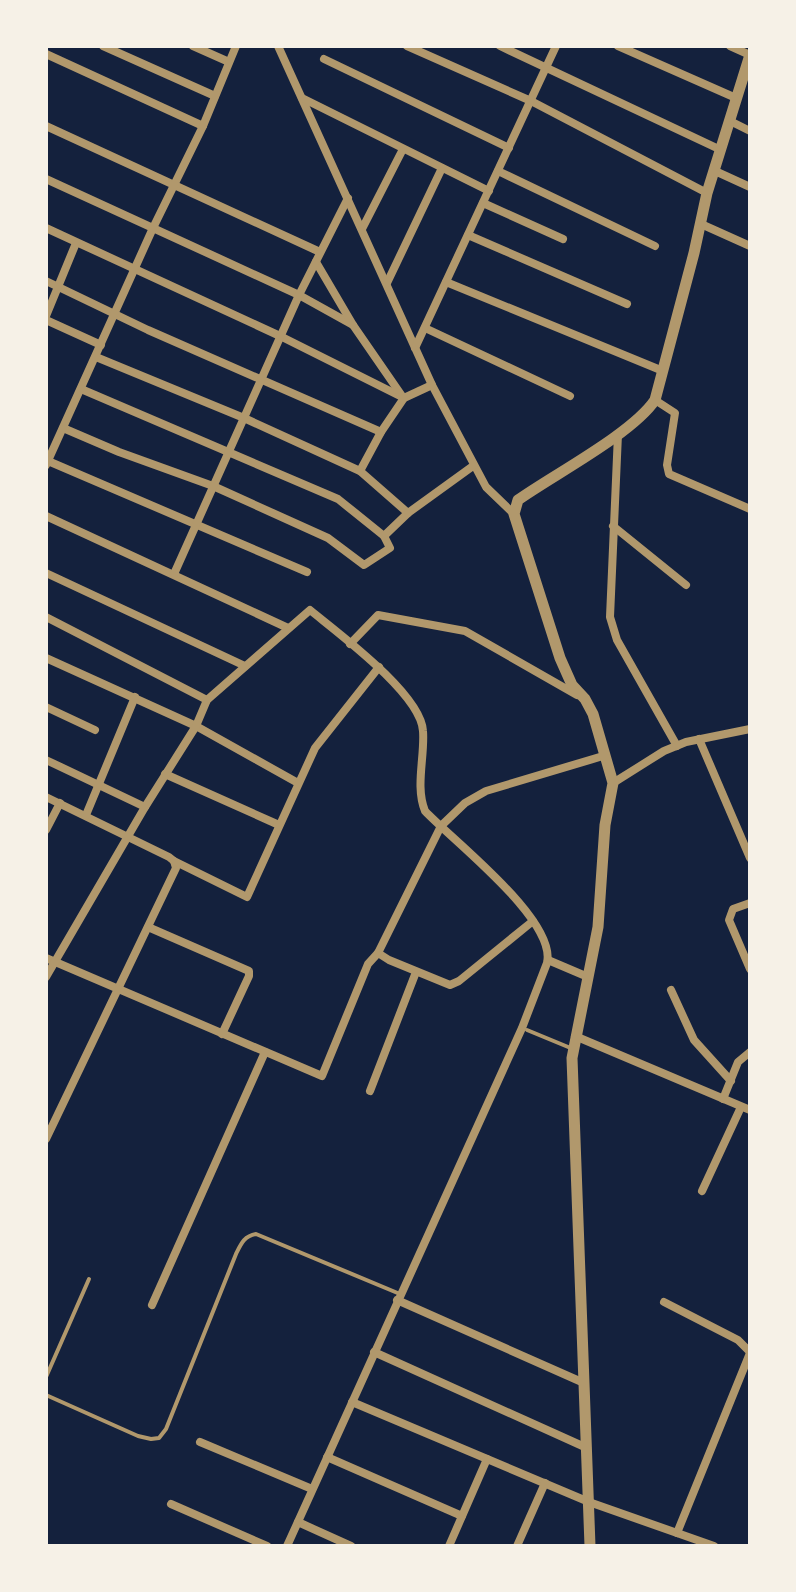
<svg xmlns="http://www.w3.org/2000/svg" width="796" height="1592" font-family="'Varela Round',sans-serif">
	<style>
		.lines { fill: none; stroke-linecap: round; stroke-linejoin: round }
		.service { stroke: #b1986c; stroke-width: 4 }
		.minor { stroke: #b1986c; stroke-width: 8 }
		.tertiary { stroke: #b1986c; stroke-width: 11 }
	</style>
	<rect width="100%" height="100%" fill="#14213d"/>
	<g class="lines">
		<g class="service">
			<path d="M527 1030 573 1049"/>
			<path d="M46 1377 89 1279"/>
			<path d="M46 1395 138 1436 151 1439 159 1438 166 1429 236 1254C241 1244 244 1236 256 1234L400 1294"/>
		</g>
		<g class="minor">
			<path d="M103 46 215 96"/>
			<path d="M193 46 229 62"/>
			<path d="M278 46 432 385 486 487 514 514"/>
			<path d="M407 46 531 101 707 193"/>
			<path d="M500 46 721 150"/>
			<path d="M618 46 736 98"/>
			<path d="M730 46 750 55"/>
			<path d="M46 54 203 126"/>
			<path d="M324 59 509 148"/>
			<path d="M302 98 489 191"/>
			<path d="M730 121 750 131"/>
			<path d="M46 126 320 252"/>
			<path d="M498 171 655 246"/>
			<path d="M715 171 750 187"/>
			<path d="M46 179 299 295 353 325"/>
			<path d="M483 203 563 239"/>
			<path d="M701 224 750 246"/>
			<path d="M46 228 280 336 404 398"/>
			<path d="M362 229 403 149"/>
			<path d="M468 235 627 304"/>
			<path d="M316 262 353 325 402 396"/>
			<path d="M46 281 148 330 381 432"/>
			<path d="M446 282 663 371"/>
			<path d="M387 283 442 168"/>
			<path d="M46 316 76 243"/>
			<path d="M46 320 101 345"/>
			<path d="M425 328 570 396"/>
			<path d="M415 348 556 46"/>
			<path d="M96 357 244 418 360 471 408 513"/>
			<path d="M81 389 338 499 384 536"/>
			<path d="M655 400 675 413 667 465 669 474 750 509"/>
			<path d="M63 428 119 452 213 486 328 538 364 565 390 548 384 536 408 513 473 466"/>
			<path d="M618 434 610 617 617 640 677 746"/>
			<path d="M48 461 307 572"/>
			<path d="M46 465 153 228 203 126 236 46"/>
			<path d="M360 471 381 432 404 398 432 385"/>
			<path d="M46 516 288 628"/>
			<path d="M613 526 686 585"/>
			<path d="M46 573 245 666"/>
			<path d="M174 574 299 295 348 198"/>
			<path d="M46 617 207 700"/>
			<path d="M350 644 378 615 465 631 577 695"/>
			<path d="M46 658 196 726 298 783"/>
			<path d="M46 707 95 730"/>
			<path d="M699 739 750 858"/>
			<path d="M46 760 145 807"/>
			<path d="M165 774 279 825"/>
			<path d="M613 783 664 751 686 742 750 729"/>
			<path d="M46 797 169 857 174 861 176 868 46 1139"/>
			<path d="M86 815 135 697"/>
			<path d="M46 830 60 803"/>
			<path d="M174 861 247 897 315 748 379 667"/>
			<path d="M750 903 733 909 729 920 750 969"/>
			<path d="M148 927 249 971V976L222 1034"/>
			<path d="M378 953 389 960 450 985 459 981 533 921"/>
			<path d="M46 958 322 1076 368 964 378 953 441 826 465 803 486 791 603 756"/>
			<path d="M548 960 588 977"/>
			<path d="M46 977 145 807 196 726 207 700 310 610C338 633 421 694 423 731 425 756 415 787 425 811 453 841 557 920 547 963L522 1028 287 1546"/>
			<path d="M671 990 694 1040 731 1081"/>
			<path d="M575 1036 750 1110"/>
			<path d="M370 1091 416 972"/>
			<path d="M723 1099 738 1062 750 1052"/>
			<path d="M702 1191 741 1107"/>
			<path d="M397 1300 584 1383"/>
			<path d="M664 1302 738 1340 750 1352"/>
			<path d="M152 1305 265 1052"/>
			<path d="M374 1352 587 1448"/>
			<path d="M352 1402 589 1502 714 1546"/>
			<path d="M200 1442 312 1489"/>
			<path d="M327 1457 462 1516"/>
			<path d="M171 1504 267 1546"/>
			<path d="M298 1522 351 1546"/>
			<path d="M677 1533 750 1353"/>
			<path d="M449 1546 487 1459"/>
			<path d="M517 1546 545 1483"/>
		</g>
		<path class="tertiary" d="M590 1546 572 1058 598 927 605 825 613 783 593 714 585 699 572 685 560 658 514 514 518 500C553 475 632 434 655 400L694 253 707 193 750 55"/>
	</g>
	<rect width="796" height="1592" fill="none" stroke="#f6f1e7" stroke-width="96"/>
</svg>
